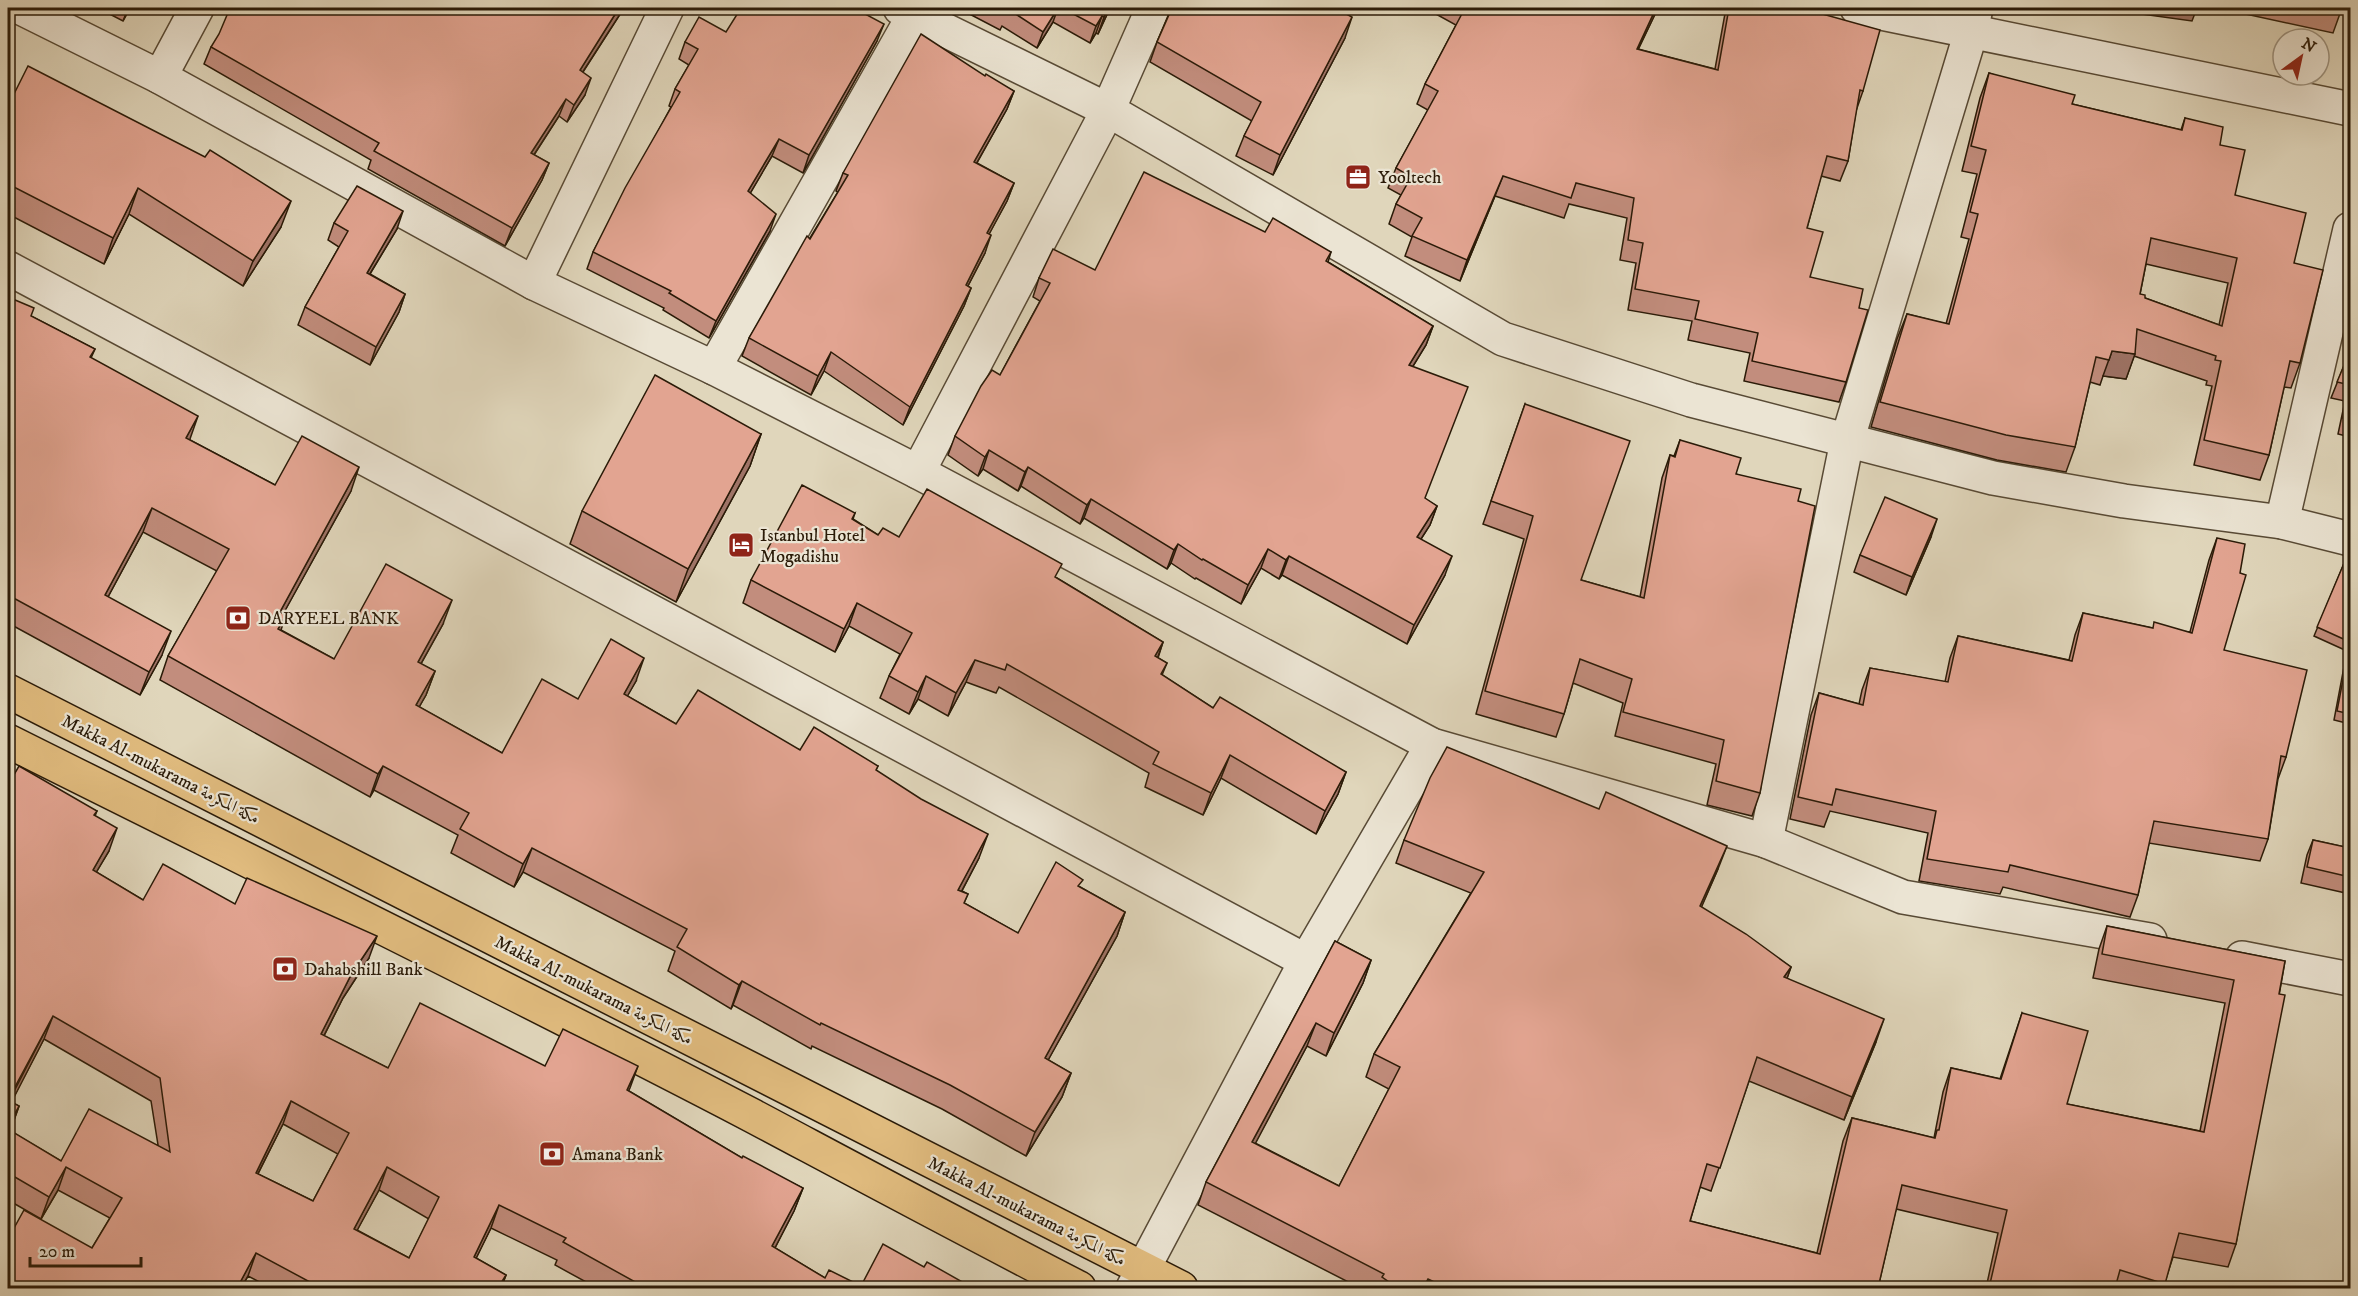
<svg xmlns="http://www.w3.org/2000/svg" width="2358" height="1296" font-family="'IM FELL DW Pica',Amiri,serif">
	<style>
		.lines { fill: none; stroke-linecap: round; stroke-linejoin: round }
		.minor-casing { stroke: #584a35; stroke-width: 36 }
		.highway-casing { stroke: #2b1b08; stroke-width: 36 }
		.minor { stroke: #ebe4d3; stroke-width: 33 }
		.highway { stroke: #e0bb7e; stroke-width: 33 }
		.wall { fill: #c28d7d; stroke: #2b1b08; stroke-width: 1.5; fill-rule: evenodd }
		.shaded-wall { fill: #9e7366; stroke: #2b1b08; stroke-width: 1.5 }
		.building { fill: #e2a491; stroke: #2b1b08; stroke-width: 1.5; fill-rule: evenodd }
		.labels { text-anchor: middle; stroke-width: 4.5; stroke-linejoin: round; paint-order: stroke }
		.poi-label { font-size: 18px; fill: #2b1b08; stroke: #ebe4d3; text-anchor: start }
		.street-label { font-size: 18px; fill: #2b1b08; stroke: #ebe4d3 }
	</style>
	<rect width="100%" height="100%" fill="#e0d6bb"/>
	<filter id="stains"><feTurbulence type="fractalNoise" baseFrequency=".00333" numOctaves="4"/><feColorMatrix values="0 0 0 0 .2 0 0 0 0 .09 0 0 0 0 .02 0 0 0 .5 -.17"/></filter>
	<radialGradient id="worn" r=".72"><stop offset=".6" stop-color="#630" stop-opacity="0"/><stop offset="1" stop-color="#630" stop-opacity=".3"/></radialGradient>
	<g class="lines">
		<defs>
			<g id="minor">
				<path d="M21 8 160 77 534 283 714 368 918 472 1432 745 1766 841 1903 897 2150 940"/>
				<path d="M900 8 1108 110 1503 339 1691 400 1993 478 2124 501 2282 522 2350 539"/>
				<path d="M1857 8 2350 109"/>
				<path d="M160 77 197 8"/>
				<path d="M8 268 1306 961"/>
				<path d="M534 283 667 8"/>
				<path d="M714 368 914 15"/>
				<path d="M918 472 1108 110 1153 8"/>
				<path d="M2282 522 2350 229"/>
				<path d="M1766 841 1847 441 1971 32 1976 8"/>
				<path d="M2242 958 2350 979"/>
				<path d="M1133 1288 1306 961 1432 745"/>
			</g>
			<g id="highway">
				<path d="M8 691 1181 1288"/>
				<path d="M8 741C256 865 506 987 753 1116 862 1174 970 1232 1079 1288"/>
			</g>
		</defs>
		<use href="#minor" class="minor-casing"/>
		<use href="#highway" class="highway-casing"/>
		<use href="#minor" class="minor"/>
		<use href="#highway" class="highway"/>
	</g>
	<g class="wall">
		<path d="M98 8H130L123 21Z"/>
		<path d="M624 8 583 72 585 95 567 122 559 116 534 155 549 163 542 180 505 246 368 169 371 160 204 64 211 47Z"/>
		<path d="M958 8H1110L1098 34 1096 33 1090 43 1053 22 1037 48 1002 26 1000 30Z"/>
		<path d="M1171 8H1338L1337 10 1345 38 1273 175 1236 156 1244 136 1252 121 1150 62 1157 42 1170 11Z"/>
		<path d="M1425 8H1658L1638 49 1715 69 1726 8H1801L1863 91 1856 111 1848 161 1840 181 1821 176 1807 228 1810 277 1859 308 1846 382 1839 402 1744 381 1750 353 1688 340 1692 321 1628 310 1636 263 1620 260 1627 218 1569 204 1564 218 1495 196 1460 281 1405 256 1412 237 1389 224 1396 204 1401 195 1388 188 1396 168 1428 110 1417 104 1425 84 1456 25Z"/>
		<path d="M2218 8H2342L2333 33Z"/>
		<path d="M726 32 877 41 803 173 772 156 750 193 770 231 709 338 663 310 664 308 587 269 593 252 671 107 669 106 675 89 689 65 679 59 685 42Z"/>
		<path d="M1989 73 2072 104 2181 130 2185 118 2220 145 2235 195 2294 263 2300 363 2291 388 2284 387 2269 455 2260 480 2194 465 2212 386 2206 385 2207 381 2134 356 2126 379 2103 376 2100 385 2090 382 2075 447 2066 472 1997 460 1871 427 1897 339 1907 314 1946 324 1969 239 1961 237 1977 174 1962 171 1980 98ZM2146 264 2228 283 2219 325 2145 298 2140 294Z"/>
		<path d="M985 76 1014 91 1007 109 977 163 1014 183 1007 201 989 234 985 253 968 286 971 288 964 306 903 425 824 371 811 395 742 356 749 338 838 192 836 191 843 173Z"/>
		<path d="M8 106 281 227 243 286 129 214 104 264 8 214Z"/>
		<path d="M334 223 397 229 370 274 405 294 399 312 370 365 298 325 305 307 339 247 328 240Z"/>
		<path d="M1265 232 1331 252 1328 262 1433 326 1426 345 1413 366 1425 499 1437 506 1430 525 1421 539 1445 575 1407 644 1282 575 1279 579 1261 568 1241 604 1196 578 1195 579 1171 563 1167 569 1084 518 1080 524 1021 486 1018 491 983 469 978 476 948 455 955 436 1000 375 1040 301 1033 297 1039 278 1095 270Z"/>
		<path d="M8 297 31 316 95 349 91 358 190 440 275 485 351 491 283 614 281 630 334 659 443 624 421 664 435 671 426 695 419 707 502 753 578 699 636 681 627 696 676 724 878 766 876 770 979 858 962 891 968 894 964 903 1018 933 1080 887 1125 912 1117 936 1048 1060 1071 1073 1062 1097 1026 1156 942 1109 812 1046 811 1049 733 1005 731 1009 668 971 675 951 523 872 514 887 451 853 458 835 374 790 370 797 160 680 168 656 217 571 143 532 108 597 162 655 140 695 8 623Z"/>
		<path d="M2350 351V437L2338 434 2345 401 2331 398Z"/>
		<path d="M1525 404 1581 580 1640 597 1662 478 1670 455 1674 456 1680 440 1736 474 1798 501 1760 793 1752 816 1707 805 1716 764 1615 736 1623 703 1573 683 1564 714 1556 737 1476 714 1524 539 1483 524Z"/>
		<path d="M761 434 750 466 676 602 570 544 582 511Z"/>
		<path d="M855 513 853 519 878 535 899 537 1057 578 1163 642 1158 658 1167 663 1162 675 1213 708 1346 772 1338 794 1316 834 1221 778 1203 815 1145 787 1149 773 999 687 996 693 966 682 948 716 918 699 909 714 880 698 889 676 900 654 849 626 835 652 743 603 751 580Z"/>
		<path d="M1931 537 1906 595 1854 572 1860 555Z"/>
		<path d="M2217 538 2224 650 2286 757 2278 779 2268 839 2260 861 2149 843 2138 895 2130 917 2003 887 2000 894 1919 881 1928 833 1830 811 1824 827 1790 819 1811 715 1819 693 1859 704 1862 690 1870 668 1945 682 1950 658 1958 636 2069 660 2075 635 2083 613 2152 628 2190 632 2209 560Z"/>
		<path d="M2350 549V724L2334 720 2347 651 2314 636Z"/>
		<path d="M8 785 97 811 95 816 109 851 96 872 143 900 235 904 369 958 343 998 324 1036 388 1068 545 1066 629 1091 742 1158 803 1188 794 1211 775 1248 825 1278 861 1286 924 1267 973 1288H597L555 1265 557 1260 491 1228 476 1258 506 1275 501 1288H271L248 1276 241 1288H8L92 1248 110 1218 58 1190 41 1219 8 1200ZM44 1039 151 1101 158 1145 61 1161 10 1131 19 1106 11 1102ZM283 1124 338 1154 313 1201 258 1174ZM379 1190 429 1219 409 1258 357 1230Z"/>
		<path d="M1404 840 1718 869 1701 907 1791 967 1787 978 1876 1042 1844 1120 1749 1081 1711 1191 1700 1187 1690 1221 1817 1253 1843 1141 1852 1118 1934 1138 1943 1092 1951 1068 2000 1079 2022 1013 2067 1104 2200 1131 2225 1003 2093 978 2099 949 2107 926 2285 961 2236 1244 2228 1267 2173 1257 2163 1288H1986L1998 1233 1896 1209 1878 1288H1360L1198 1205 1206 1182 1335 941 1371 960 1363 983 1326 1056 1307 1046 1255 1143 1339 1186 1389 1089 1366 1077 1374 1054 1471 893 1396 863Z"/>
		<path d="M2313 840 2350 848V894L2301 883 2307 855Z"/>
	</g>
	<g class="shaded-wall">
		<path d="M128 8H130L123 21Z"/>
		<path d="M619 8H624L573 87 580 70Z"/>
		<path d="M1058 8 1053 22 1037 48 1043 32Z"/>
		<path d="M1108 8H1110L1098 34 1104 17Z"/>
		<path d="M1656 8H1658L1629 69 1637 49Z"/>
		<path d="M2098 8H2197L2192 21Z"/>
		<path d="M1102 16 1096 33 1090 43 1096 26Z"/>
		<path d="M1352 17 1345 38 1273 175 1280 155Z"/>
		<path d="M884 24 877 41 803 173 809 155Z"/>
		<path d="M591 78 585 95 567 122 574 105Z"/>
		<path d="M1014 91 1007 109 967 180 974 162Z"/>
		<path d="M566 99 559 116 524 170 531 153Z"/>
		<path d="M779 139 772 156 741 209 748 191Z"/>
		<path d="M549 163 542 180 505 246 512 228Z"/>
		<path d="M1503 176 1495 196 1460 281 1467 260Z"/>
		<path d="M1014 183 1007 201 980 251 987 233Z"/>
		<path d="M138 188 129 214 104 264 113 238Z"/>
		<path d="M291 201 281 227 243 286 253 261Z"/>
		<path d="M403 211 397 229 360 290 367 273Z"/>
		<path d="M776 214 770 231 709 338 716 321Z"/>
		<path d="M991 235 985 253 959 303 966 285Z"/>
		<path d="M971 288 964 306 903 425 910 407Z"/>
		<path d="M405 294 399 312 370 365 376 347Z"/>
		<path d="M1433 326 1426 345 1402 384 1409 365Z"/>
		<path d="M2112 351 2135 354 2126 379 2103 376Z"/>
		<path d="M831 352 824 371 811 395 818 376Z"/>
		<path d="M198 416 190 439 178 462 186 438Z"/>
		<path d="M761 434 750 466 676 602 688 569Z"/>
		<path d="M989 450 983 469 978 476 985 457Z"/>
		<path d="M359 467 351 491 271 636 280 612Z"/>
		<path d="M1028 467 1021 486 1018 491 1025 472Z"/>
		<path d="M1091 499 1084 518 1080 524 1087 505Z"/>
		<path d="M1437 506 1430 525 1410 556 1417 537Z"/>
		<path d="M152 508 143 532 96 619 105 595Z"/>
		<path d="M1937 519 1931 537 1906 595 1912 577Z"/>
		<path d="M1178 544 1171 563 1167 569 1174 550Z"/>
		<path d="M1268 549 1261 568 1241 604 1248 585Z"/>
		<path d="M1289 556 1282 575 1279 579 1286 560Z"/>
		<path d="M1452 556 1445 575 1407 644 1414 625Z"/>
		<path d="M452 600 443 624 409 685 418 662Z"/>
		<path d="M857 603 849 626 835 652 844 629Z"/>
		<path d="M286 615 278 639V629Z"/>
		<path d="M171 631 162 655 140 695 149 672Z"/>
		<path d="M1163 642 1155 665V656Z"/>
		<path d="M644 658 636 681 615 718 624 694Z"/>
		<path d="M975 660 966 682 948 716 956 693Z"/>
		<path d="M435 671 426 695 407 728 416 705Z"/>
		<path d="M926 676 918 699 909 714 918 692Z"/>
		<path d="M1230 755 1221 778 1203 815 1211 793Z"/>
		<path d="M383 766 374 790 370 797 378 774Z"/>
		<path d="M1346 772 1338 794 1316 834 1325 811Z"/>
		<path d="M117 828 109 851 84 893 93 870Z"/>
		<path d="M988 834 979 858 950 913 958 890Z"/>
		<path d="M1727 846 1718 869 1692 929 1700 906Z"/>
		<path d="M532 848 523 872 514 887 523 864Z"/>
		<path d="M1125 912 1117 936 1036 1082 1045 1058Z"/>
		<path d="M377 936 369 958 343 998 313 1057 321 1034 351 975Z"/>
		<path d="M1371 960 1363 983 1326 1056 1334 1033Z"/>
		<path d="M1791 967 1783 990 1784 977Z"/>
		<path d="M742 981 733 1005 731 1009 739 985Z"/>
		<path d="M53 1016 44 1039 8 1109V1103Z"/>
		<path d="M1884 1019 1876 1042 1844 1120 1852 1097Z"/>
		<path d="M1316 1023 1307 1046 1244 1165 1252 1142Z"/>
		<path d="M638 1066 630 1088 618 1112 627 1090Z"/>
		<path d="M1071 1073 1062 1097 1026 1156 1035 1132Z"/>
		<path d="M291 1101 283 1124 247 1195 256 1173Z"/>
		<path d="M19 1106 11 1129 8 1135V1126Z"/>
		<path d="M66 1167 58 1190 41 1219 49 1197Z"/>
		<path d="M387 1167 379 1190 346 1251 354 1229Z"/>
		<path d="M803 1188 794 1211 764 1269 772 1246Z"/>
		<path d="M499 1205 491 1228 466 1279 474 1257Z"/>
		<path d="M256 1253 248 1276 241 1288H237Z"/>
		<path d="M506 1275 501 1288H498Z"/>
	</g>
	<g class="building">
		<path d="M230 8H619L580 70 591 78 574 105 566 99 531 153 549 163 512 228 374 151 379 143 211 47 219 34Z"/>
		<path d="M741 8H854L884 24 809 155 779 139 748 191 776 214 716 321 669 293 671 291 593 252 625 188 680 92 675 89 698 49 685 42 699 17 726 32Z"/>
		<path d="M994 8H1058L1043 32 1008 9 1006 14Z"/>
		<path d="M1062 8H1108L1104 17 1102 16 1096 26Z"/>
		<path d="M1172 8H1335L1352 17 1280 155 1244 136 1261 102 1157 42Z"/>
		<path d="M1465 8H1656L1637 49 1718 70 1729 8H1801L1880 30 1863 91 1860 90 1848 161 1827 156 1807 228 1823 232 1810 277 1863 289 1859 308 1868 310 1846 382 1752 361 1758 333 1695 319 1699 301 1635 289 1643 243 1628 240 1634 198 1576 183 1571 198 1503 176 1467 260 1412 236 1422 218 1396 204 1411 177 1396 168 1438 91 1425 84Z"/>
		<path d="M2328 8H2342L2341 10Z"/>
		<path d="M921 34 985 76 986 74 1014 91 974 162 1014 183 987 233 991 235 966 285 971 288 910 407 831 352 818 376 749 338 807 236 810 239 848 175 843 173Z"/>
		<path d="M28 66 205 157 210 150 291 201 253 261 138 188 113 238 8 184V106Z"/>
		<path d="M1989 73 2075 95 2072 104 2182 130 2185 118 2223 127 2220 145 2245 150 2235 195 2306 213 2294 263 2323 270 2300 363 2290 361 2269 455 2204 440 2221 361 2215 360 2216 356 2137 329 2135 354 2112 351 2109 360 2096 357 2075 447 2006 435 1880 402 1907 314 1949 324 1978 214 1970 212 1986 150 1971 146ZM2151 238 2237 258 2222 326 2145 298V295L2140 294Z"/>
		<path d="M1144 172 1265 232 1273 218 1331 252 1326 261 1433 326 1409 365 1468 387 1425 498 1437 506 1417 537 1452 556 1414 625 1289 556 1286 560 1268 549 1248 585 1203 559 1202 560 1178 544 1174 550 1091 499 1087 505 1028 467 1025 472 989 450 985 457 955 436 981 386 992 370 1000 375 1050 283 1039 278 1053 249 1095 270Z"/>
		<path d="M357 186 403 211 367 273 405 294 376 347 305 307 348 231 334 223Z"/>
		<path d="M8 297 34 308 31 316 95 349 90 357 198 416 186 438 275 485 302 436 359 467 280 612 286 615 278 629 334 659 386 564 452 600 418 662 435 671 416 705 502 753 542 679 578 699 611 639 644 658 624 694 676 724 698 690 800 750 814 727 878 766 876 770 921 799 988 834 958 890 968 894 964 903 1018 933 1056 862 1083 880 1078 886 1125 912 1045 1058 1071 1073 1035 1132 950 1085 821 1023 820 1025 742 981 739 985 677 947 687 929 532 848 523 864 460 829 469 813 383 766 378 774 168 656 229 549 152 508 105 595 171 631 149 672 8 595Z"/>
		<path d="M2350 351V385L2337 382Z"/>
		<path d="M655 375 761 434 688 569 582 511Z"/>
		<path d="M2350 385V420L2343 418Z"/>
		<path d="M1525 404 1630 441 1581 580 1644 598 1670 455 1675 457 1680 440 1741 458 1736 474 1801 489 1798 501 1815 506 1760 793 1716 781 1724 740 1623 712 1632 679 1580 659 1564 714 1485 691 1533 516 1491 501Z"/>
		<path d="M802 485 855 513 852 519 878 535 883 528 899 537 927 489 1062 564 1055 577 1163 642 1155 656 1167 663 1161 674 1213 708 1220 697 1346 772 1325 811 1230 755 1211 793 1153 764 1159 752 1007 664 1005 670 975 660 956 693 926 676 918 692 889 676 912 633 857 603 844 629 751 580Z"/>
		<path d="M1885 497 1937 519 1912 577 1860 555Z"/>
		<path d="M2217 538 2245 544 2240 573 2246 575 2224 650 2307 670 2286 757 2281 756 2268 839 2154 821 2138 895 2010 865 2008 872 1927 859 1936 811 1836 789 1832 805 1798 797 1819 693 1863 705 1870 668 1948 682 1958 636 2072 661 2083 613 2153 628 2154 622 2192 633Z"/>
		<path d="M2350 549V642L2317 627Z"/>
		<path d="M2350 643V714L2337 711Z"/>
		<path d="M1447 747 1599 809 1606 792 1727 846 1700 906 1746 934 1791 967 1784 977 1884 1019 1852 1097 1757 1057 1720 1168 1707 1164 1690 1221 1820 1254 1852 1118 1935 1138 1937 1130H1939L1951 1068 2001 1079 2022 1013 2088 1031 2067 1104 2204 1132 2234 980 2102 954 2107 926 2285 961 2279 994 2285 995 2236 1244 2179 1233 2165 1284 2120 1270 2115 1288H1989L2007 1210 1902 1185 1878 1288H1447L1428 1279 1423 1288H1385L1389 1282 1382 1277 1384 1274 1206 1182 1335 941 1371 960 1334 1033 1316 1023 1252 1142 1339 1186 1400 1067 1374 1054 1484 872 1404 840 1430 778Z"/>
		<path d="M19 766 97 811 94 815 117 828 93 870 143 900 163 864 235 904 247 878 377 936 351 975 321 1034 388 1068 420 1003 545 1066 563 1029 638 1066 627 1090 742 1158 743 1156 803 1188 772 1246 825 1278 829 1270 861 1286 883 1244 924 1267 927 1262 973 1288H646L563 1242 566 1238 499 1205 474 1257 506 1275 498 1288H321L256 1253 237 1288H8V1239L24 1210 92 1248 122 1198 66 1167 49 1197 8 1173V1129L61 1161 89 1109 170 1152 160 1078 53 1016 8 1100 19 1106 8 1126V785ZM291 1101 349 1133 313 1201 256 1173ZM387 1167 439 1197 409 1258 354 1229Z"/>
		<path d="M2313 840 2350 848V877L2307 867Z"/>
	</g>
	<defs>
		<symbol id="office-square" viewBox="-11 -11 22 22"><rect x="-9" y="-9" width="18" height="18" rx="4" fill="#8f2418" stroke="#ebe4d3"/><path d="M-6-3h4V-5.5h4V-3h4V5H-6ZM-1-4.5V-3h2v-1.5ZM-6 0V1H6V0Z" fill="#fff"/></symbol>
		<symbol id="hotel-square" viewBox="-11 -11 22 22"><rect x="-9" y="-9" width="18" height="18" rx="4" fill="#8f2418" stroke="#ebe4d3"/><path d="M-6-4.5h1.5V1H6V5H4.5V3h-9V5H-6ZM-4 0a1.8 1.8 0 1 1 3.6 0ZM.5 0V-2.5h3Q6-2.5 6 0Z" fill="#fff"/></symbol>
		<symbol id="bank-square" viewBox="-11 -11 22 22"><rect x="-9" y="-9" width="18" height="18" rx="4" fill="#8f2418" stroke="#ebe4d3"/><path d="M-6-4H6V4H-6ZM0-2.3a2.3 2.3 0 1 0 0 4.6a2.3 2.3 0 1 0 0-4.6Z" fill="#fff"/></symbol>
	</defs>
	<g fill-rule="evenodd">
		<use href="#office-square" x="1343" y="162" width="30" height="30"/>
		<use href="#hotel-square" x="726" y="530" width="30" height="30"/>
		<use href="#bank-square" x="223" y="603" width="30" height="30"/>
		<use href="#bank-square" x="270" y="954" width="30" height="30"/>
		<use href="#bank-square" x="537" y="1139" width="30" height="30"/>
	</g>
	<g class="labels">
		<g class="poi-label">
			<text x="1378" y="183">Yooltech</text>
			<text x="760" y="541">Istanbul Hotel<tspan x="760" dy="21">Mogadishu</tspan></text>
			<text x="258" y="624">DARYEEL BANK</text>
			<text x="304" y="975">Dahabshill Bank</text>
			<text x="572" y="1160">Amana Bank</text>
		</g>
		<g class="street-label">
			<text transform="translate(161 769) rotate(27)" y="6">Makka Al-mukarama مكة المكرمة</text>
			<text transform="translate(594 990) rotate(27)" y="6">Makka Al-mukarama مكة المكرمة</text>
			<text transform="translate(1027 1211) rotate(27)" y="6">Makka Al-mukarama مكة المكرمة</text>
		</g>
	</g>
	<rect width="2358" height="1296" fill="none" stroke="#e0d6bb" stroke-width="30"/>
	<rect x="9" y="9" width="2340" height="1278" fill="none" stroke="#2b1b08" stroke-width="3"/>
	<rect x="15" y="15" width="2328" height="1266" fill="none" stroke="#2b1b08" stroke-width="1.5"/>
	<g transform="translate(2301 57) rotate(33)"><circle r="28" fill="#ebe4d3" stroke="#9e9482" stroke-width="1.5"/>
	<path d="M0-4.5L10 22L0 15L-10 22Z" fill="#8f2418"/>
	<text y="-9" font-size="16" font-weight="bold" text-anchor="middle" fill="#2b1b08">N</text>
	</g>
	<path d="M30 1257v9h111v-9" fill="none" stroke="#2b1b08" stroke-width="3"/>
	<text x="39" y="1257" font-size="18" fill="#2b1b08" stroke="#ebe4d3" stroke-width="4.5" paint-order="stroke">20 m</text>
	<rect width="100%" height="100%" filter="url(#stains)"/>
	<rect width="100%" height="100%" fill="url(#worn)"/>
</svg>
